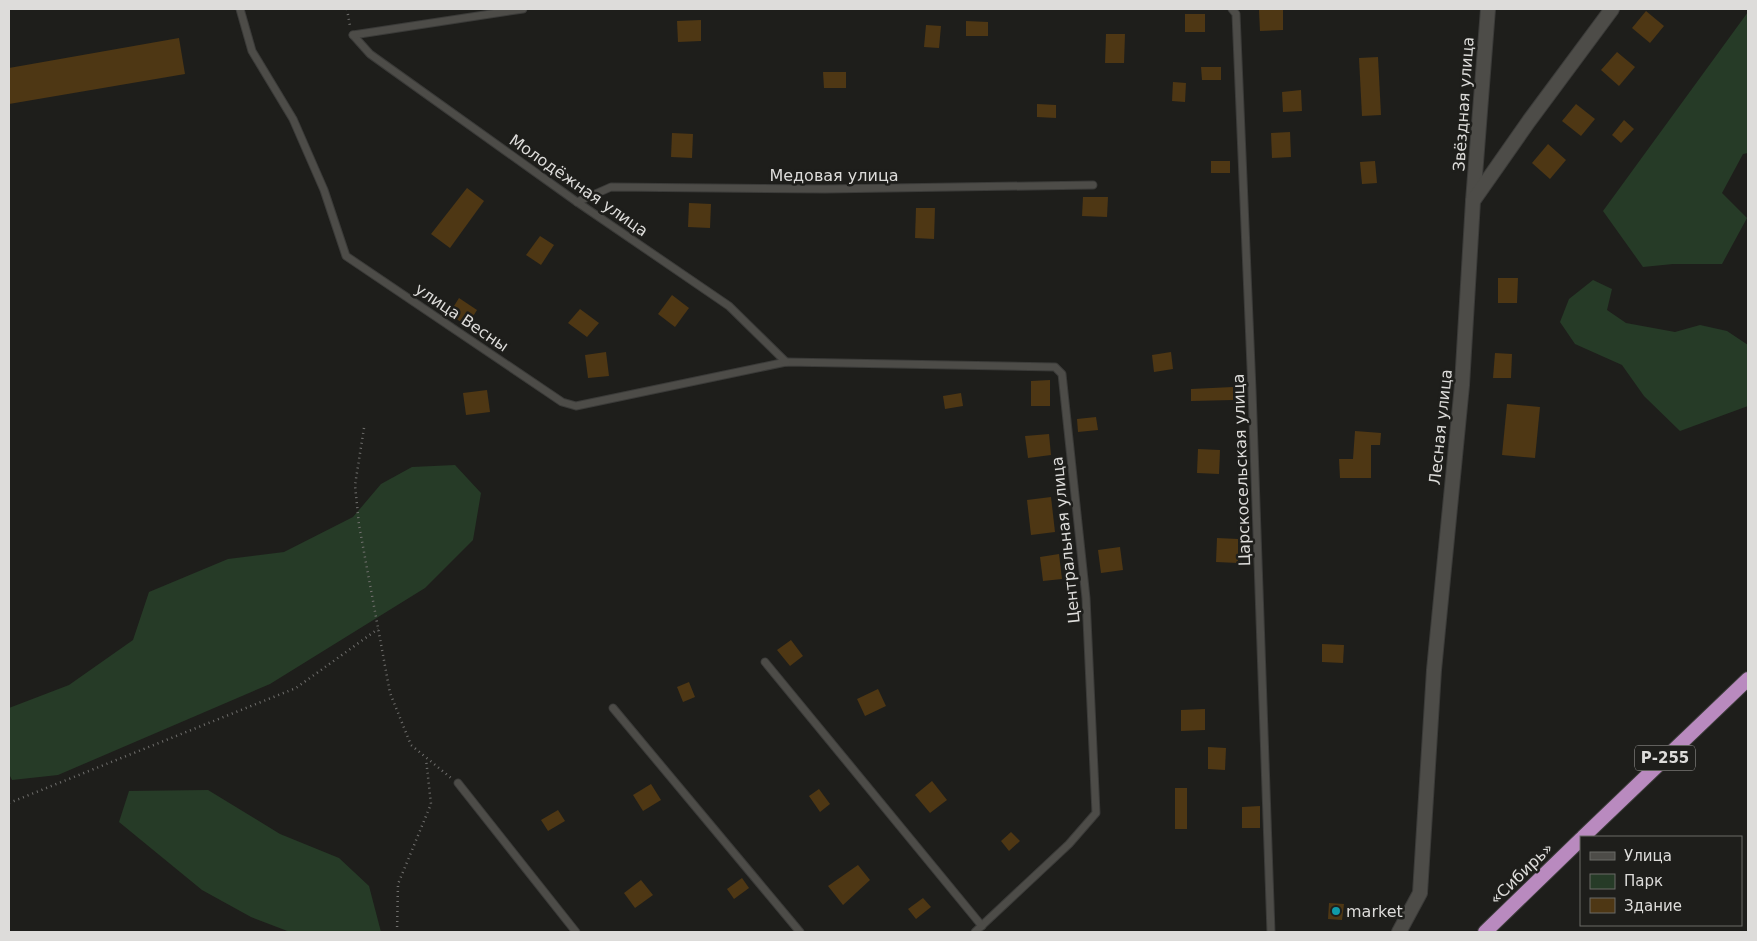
<svg xmlns="http://www.w3.org/2000/svg" width="1757" height="941" font-family="'DejaVu Sans',sans-serif">
	<style>
		.green { fill: #263b27 }
		.building { fill: #4e3714 }
		.lines { fill: none; stroke-linecap: round; stroke-linejoin: round }
		.service-casing { stroke: #3b3b39; stroke-width: 9 }
		.minor-casing { stroke: #3b3b39; stroke-width: 16 }
		.trunk-casing { stroke: #3b3b39; stroke-width: 16 }
		.path { stroke: #71706e; stroke-width: 2.5; stroke-dasharray: 1 4; stroke-linecap: butt }
		.service { stroke: #4d4c48; stroke-width: 7 }
		.minor { stroke: #4d4c48; stroke-width: 14 }
		.trunk { stroke: #b98abf; stroke-width: 14 }
		.culture-dot { fill: #0f9aa8; stroke: #1e1e1b; stroke-width: 2 }
		.labels { text-anchor: middle; stroke-width: 5; stroke-linejoin: round; paint-order: stroke }
		.shield { fill: #1e1e1b; stroke: #a4a3a1; stroke-width: 1 }
		.shield-label { font-size: 15px; font-weight: bold; fill: #dddcda }
		.street-label { font-size: 16px; fill: #dddcda; stroke: #1e1e1b }
		.poi-label { font-size: 16px; fill: #dddcda; stroke: #1e1e1b; text-anchor: start }
	</style>
	<rect width="100%" height="100%" fill="#1e1e1b"/>
	<g class="green">
		<path d="M1748 12V153L1743 154 1722 193 1747 218 1722 264H1673L1643 267 1603 211Z"/>
		<path d="M1593 280 1612 289 1607 310 1626 323 1675 332 1700 325 1727 331 1748 345V406L1680 431 1644 396 1622 365 1575 344 1560 322 1569 299Z"/>
		<path d="M455 465 481 493 473 540 425 588 270 684 58 775 12 780 9 774V708L69 685 133 640 149 592 228 559 284 552 353 517 381 484 412 467Z"/>
		<path d="M208 790 280 834 339 858 369 886 381 932H290L251 917 202 890 119 822 129 791Z"/>
	</g>
	<g class="building">
		<path d="M1283 9V30L1260 31 1259 10Z"/>
		<path d="M1646 11 1664 26 1650 43 1632 28Z"/>
		<rect x="1185" y="14" width="20" height="18"/>
		<path d="M701 20V41L678 42 677 21Z"/>
		<path d="M966 21 988 22V36H966Z"/>
		<path d="M926 25 941 26 939 48 924 47Z"/>
		<path d="M1106 34H1125L1124 63H1105Z"/>
		<path d="M179 38 185 74 9 104V68Z"/>
		<path d="M1617 52 1635 67 1619 86 1601 70Z"/>
		<path d="M1378 57 1381 115 1362 116 1359 58Z"/>
		<path d="M1201 67H1221V80H1202Z"/>
		<path d="M823 72H846V88H824Z"/>
		<path d="M1173 82 1186 83 1185 102 1172 101Z"/>
		<path d="M1301 90 1302 111 1283 112 1282 92Z"/>
		<path d="M1037 104 1056 105V118L1037 117Z"/>
		<path d="M1576 104 1595 119 1581 136 1562 121Z"/>
		<path d="M1624 120 1634 129 1621 143 1612 135Z"/>
		<path d="M1290 132 1291 157 1272 158 1271 133Z"/>
		<path d="M672 133 693 134 692 158 671 157Z"/>
		<path d="M1548 144 1566 160 1550 179 1532 163Z"/>
		<rect x="1211" y="161" width="19" height="12"/>
		<path d="M1375 161 1377 183 1362 184 1360 162Z"/>
		<path d="M467 188 484 201 450 248 431 234Z"/>
		<path d="M1083 197H1108L1107 217 1082 216Z"/>
		<path d="M689 203 711 204 710 228 688 227Z"/>
		<path d="M916 208H935L934 239 915 238Z"/>
		<path d="M540 236 554 245 541 265 526 255Z"/>
		<path d="M1498 278H1518L1517 303H1498Z"/>
		<path d="M672 295 689 308 675 327 658 314Z"/>
		<path d="M459 298 477 310 467 326 449 314Z"/>
		<path d="M580 309 599 323 587 337 568 323Z"/>
		<path d="M606 352 609 376 588 378 585 355Z"/>
		<path d="M1171 352 1173 369 1154 372 1152 355Z"/>
		<path d="M1495 353 1512 354 1511 378H1493Z"/>
		<path d="M1050 380V406H1031V381Z"/>
		<path d="M1233 387V400L1191 401V389Z"/>
		<path d="M487 390 490 412 466 415 463 393Z"/>
		<path d="M961 393 963 406 945 409 943 396Z"/>
		<path d="M1507 404 1540 407 1535 458 1502 455Z"/>
		<path d="M1096 417 1098 430 1078 432 1077 419Z"/>
		<path d="M1355 431 1381 433 1380 445H1371V478H1340L1339 459H1353Z"/>
		<path d="M1049 434 1051 455 1028 458 1025 436Z"/>
		<path d="M1198 449 1220 450 1219 474 1197 473Z"/>
		<path d="M1051 497 1055 532 1031 535 1027 500Z"/>
		<path d="M1217 538 1238 539V563L1216 562Z"/>
		<path d="M1120 547 1123 570 1101 573 1098 550Z"/>
		<path d="M1059 554 1062 579 1043 581 1040 557Z"/>
		<path d="M791 640 803 656 790 666 777 650Z"/>
		<path d="M1322 644 1344 645 1343 663 1322 662Z"/>
		<path d="M689 682 695 697 683 702 677 687Z"/>
		<path d="M878 689 886 706 865 716 857 699Z"/>
		<path d="M1205 709V730L1181 731V710Z"/>
		<path d="M1208 747 1226 748 1225 770 1208 769Z"/>
		<path d="M932 781 947 800 930 813 915 795Z"/>
		<path d="M651 784 661 800 643 811 633 795Z"/>
		<rect x="1175" y="788" width="12" height="41"/>
		<path d="M819 789 830 804 820 812 809 796Z"/>
		<path d="M1260 806V828H1242V807Z"/>
		<path d="M558 810 565 821 548 831 541 820Z"/>
		<path d="M1011 832 1020 841 1009 851 1001 841Z"/>
		<path d="M858 865 870 880 843 905 828 886Z"/>
		<path d="M742 878 749 888 734 899 727 889Z"/>
		<path d="M641 880 653 895 635 908 624 893Z"/>
		<path d="M923 898 931 907 916 919 908 909Z"/>
		<path d="M1329 903 1344 904 1342 920 1328 919Z"/>
	</g>
	<g class="lines">
		<defs>
			<g id="service">
				<path d="M240 9 252 51 293 119 324 190 346 256 562 402 576 406 786 362 1055 367 1062 374 1086 598 1096 813 1069 844 975 932"/>
				<path d="M1232 9 1236 14 1252 390 1271 932"/>
				<path d="M353 35 370 54 577 202 729 306 786 362"/>
				<path d="M353 35 523 9"/>
				<path d="M577 202 611 187 825 189 1093 185"/>
				<path d="M765 662 982 926"/>
				<path d="M613 708 800 932"/>
				<path d="M458 783 576 932"/>
			</g>
			<g id="minor">
				<path d="M1473 201 1488 9"/>
				<path d="M1399 932 1420 893 1434 670 1462 385 1473 201 1529 121 1612 9"/>
			</g>
			<g id="trunk">
				<path d="M1583 837 1748 679"/>
				<path d="M1485 932 1581 839"/>
			</g>
		</defs>
		<use href="#service" class="service-casing"/>
		<use href="#minor" class="minor-casing"/>
		<use href="#trunk" class="trunk-casing"/>
		<g class="path">
			<path d="M347 9 350 26"/>
			<path d="M364 428 355 485 359 525 390 693 411 745 451 778"/>
			<path d="M9 803 296 688 378 629"/>
			<path d="M397 932 398 884 431 804 426 759"/>
		</g>
		<use href="#service" class="service"/>
		<use href="#minor" class="minor"/>
		<use href="#trunk" class="trunk"/>
	</g>
	<circle class="culture-dot" cx="1336" cy="911" r="5"/>
	<g class="labels">
		<rect class="shield" x="1635" y="745.5" width="60" height="25" rx="4"/>
		<g class="shield-label">
			<text x="1665" y="763">Р-255</text>
		</g>
		<g class="street-label">
			<text transform="translate(1463 104) rotate(-86)" y="6">Звёздная улица</text>
			<text x="834" y="181">Медовая улица</text>
			<text transform="translate(579 185) rotate(35)" y="6">Молодёжная улица</text>
			<text transform="translate(462 317) rotate(34)" y="6">улица Весны</text>
			<text transform="translate(1440 427) rotate(-84)" y="6">Лесная улица</text>
			<text transform="translate(1241 470) rotate(-92)" y="6">Царскосельская улица</text>
			<text transform="translate(1065 540) rotate(-96)" y="6">Центральная улица</text>
			<text transform="translate(1521 873) rotate(-44)" y="6">«Сибирь»</text>
		</g>
		<g class="poi-label">
			<text x="1346" y="917">market</text>
		</g>
	</g>
	<rect width="1757" height="941" fill="none" stroke="#dddcda" stroke-width="20"/>
	<rect x="1580" y="836" width="162" height="90" fill="#1e1e1b" stroke="#6a6a67"/>
	<rect x="1590" y="852" width="25" height="8" fill="#4d4c48" stroke="#6a6a67"/>
	<text x="1624" y="861" font-size="15" fill="#dddcda">Улица</text>
	<rect x="1590" y="874" width="25" height="15" fill="#263b27" stroke="#6a6a67"/>
	<text x="1624" y="886" font-size="15" fill="#dddcda">Парк</text>
	<rect x="1590" y="898" width="25" height="15" fill="#4e3714" stroke="#6a6a67"/>
	<text x="1624" y="911" font-size="15" fill="#dddcda">Здание</text>
</svg>
